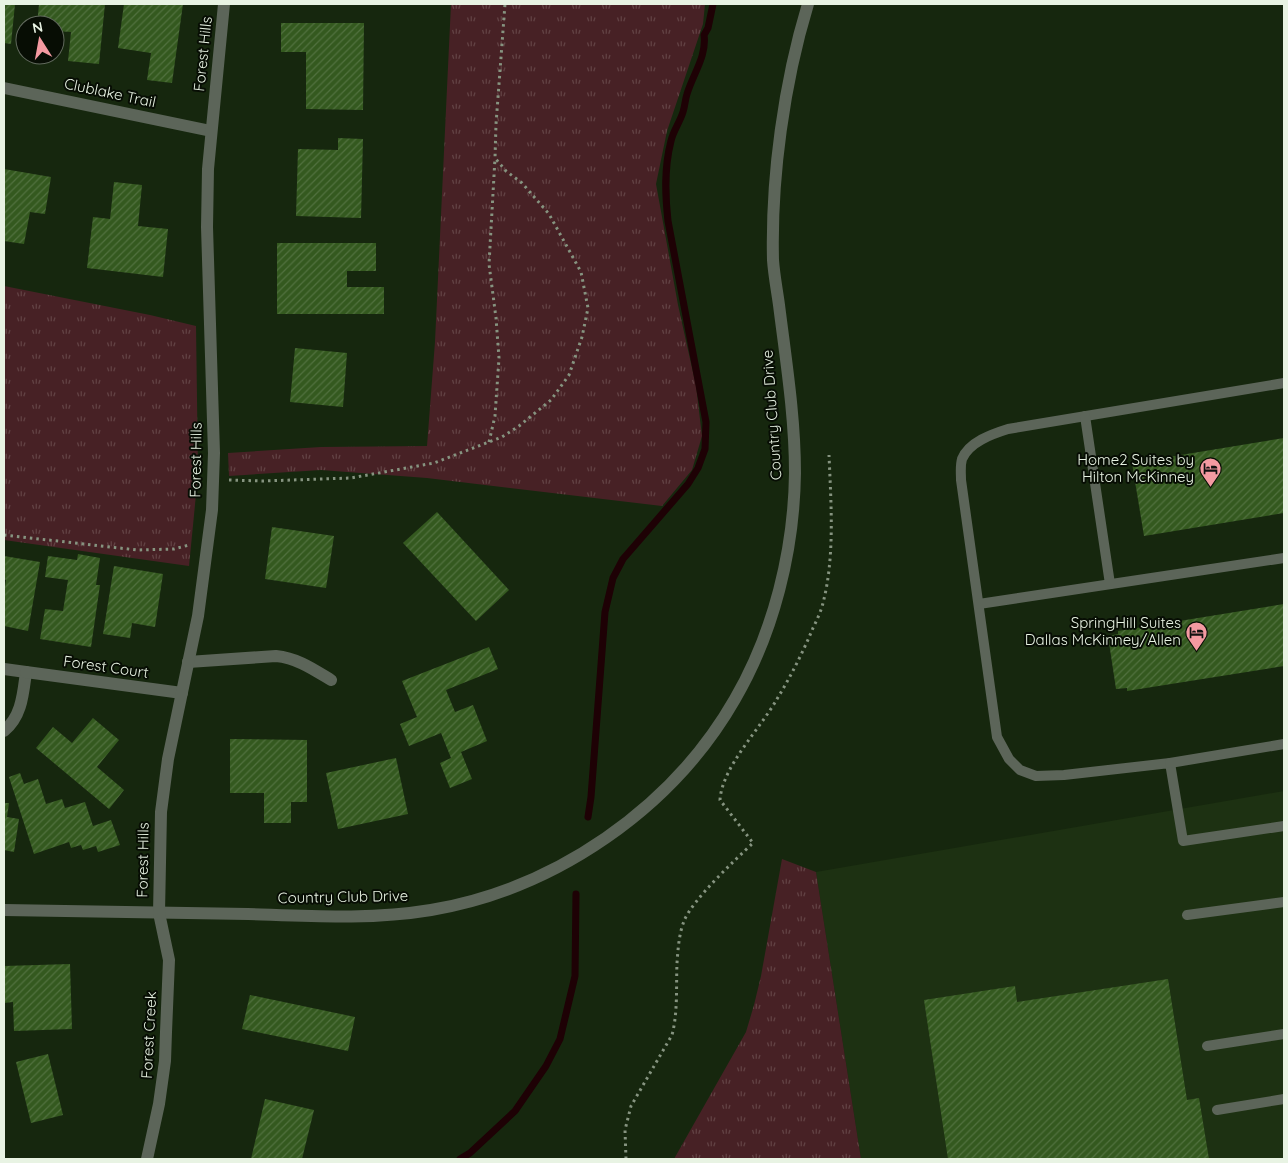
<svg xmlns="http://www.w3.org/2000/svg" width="1288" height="1163" font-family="Quicksand,sans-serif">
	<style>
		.built { fill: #1d3112 }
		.grass { fill: url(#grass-tufts) }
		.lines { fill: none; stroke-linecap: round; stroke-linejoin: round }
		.stream { stroke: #1e0105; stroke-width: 7 }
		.building { fill: url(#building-hatch) }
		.path { stroke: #869480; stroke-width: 3; stroke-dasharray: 2.5 4; stroke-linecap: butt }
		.lane { stroke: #5c6559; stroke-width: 10 }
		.street { stroke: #5c6559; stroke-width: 12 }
		.labels { text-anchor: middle; stroke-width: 4; stroke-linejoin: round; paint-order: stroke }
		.street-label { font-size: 15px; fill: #e8f3e3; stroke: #070d04 }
		.poi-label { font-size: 15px; fill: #e8f3e3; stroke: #070d04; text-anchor: end }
	</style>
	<defs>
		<pattern id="grass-tufts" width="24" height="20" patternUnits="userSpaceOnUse" patternTransform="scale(1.25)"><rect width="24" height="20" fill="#472125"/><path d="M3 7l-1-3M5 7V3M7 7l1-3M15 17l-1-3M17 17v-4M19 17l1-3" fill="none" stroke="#624244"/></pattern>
		<pattern id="building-hatch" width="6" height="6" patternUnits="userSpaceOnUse" patternTransform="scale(1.25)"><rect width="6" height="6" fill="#34591f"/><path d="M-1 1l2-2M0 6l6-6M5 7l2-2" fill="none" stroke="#51713f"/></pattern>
	</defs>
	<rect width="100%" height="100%" fill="#16270e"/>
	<path class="built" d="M1284 791V1159H861L816 872Z"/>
	<g class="grass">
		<path d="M451 4H705L703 24 667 131 656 184 678 305 696 386 702 436 692 470 662 506 427 478 321 470 229 476 228 453 321 447 427 446 435 342Z"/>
		<path d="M4 286 150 315 196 326 198 474 189 566 4 540Z"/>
		<path d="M782 859 816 872 861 1159H674L746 1032 754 1005 761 976Z"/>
	</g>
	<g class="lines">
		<g class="stream">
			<path d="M588 817 591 797 605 612 613 578 623 559 688 484 698 468 705 449 706 422 668 221C665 194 664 168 671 141 673 131 680 122 683 112 685 106 685 100 687 94 693 74 707 56 704 35L708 28 713 4"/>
			<path d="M460 1159 470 1153 515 1111 546 1066 560 1039 575 976 576 894"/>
		</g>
	</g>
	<g class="building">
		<path d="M4 4H15L11 44 4 43Z"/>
		<path d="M39 4H105L99 64 68 61 71 32 55 31V25H37Z"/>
		<path d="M124 4H183L172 83 147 80 151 53 118 48Z"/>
		<path d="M281 23H364L363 110 306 109V52H281Z"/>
		<path d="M338 138 363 139 361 218 296 216 298 149 338 150Z"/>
		<path d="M4 169 51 177 45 214 30 212 24 244 4 241Z"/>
		<path d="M114 182 142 185 138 226 168 229 163 277 87 268 93 217 110 219Z"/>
		<path d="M277 243H376V271H347V287H384V314H277Z"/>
		<path d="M295 348 347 353 343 407 290 402Z"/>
		<path d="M1284 438V513L1144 536 1132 463Z"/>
		<path d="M437 512 509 590 476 621 403 543Z"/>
		<path d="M272 527 334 536 326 588 265 579Z"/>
		<path d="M78 554 100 558 96 585H100L91 647 40 639 45 609 63 611 68 580 45 577 48 556 77 560Z"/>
		<path d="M4 556 40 562 28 631 4 626V592L6 580 4 579Z"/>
		<path d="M114 566 163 574 155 627 132 623 130 638 103 634Z"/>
		<path d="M1284 604V666L1127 691V688L1116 689 1108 636 1118 634V631Z"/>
		<path d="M489 647 498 669 446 690 455 712 473 705 487 741 461 752 472 779 450 788 440 763 451 758 441 733 409 746 400 724 417 717 402 681Z"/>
		<path d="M93 718 119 740 97 767 124 790 109 809 36 748 53 727 72 743Z"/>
		<path d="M230 739 307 740V802H291V823H264V793H230Z"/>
		<path d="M396 758 408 814 338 829 326 773Z"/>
		<path d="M20 773 24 784 38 779 46 804 62 799 65 808 85 802 93 826 111 820 120 845 98 852 96 846 83 850 81 845 71 848 69 842 34 854 9 777Z"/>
		<path d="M4 803H9L7 817 19 819 14 852 4 850Z"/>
		<path d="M70 964 72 1029 14 1031 13 1002 4 1003V966Z"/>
		<path d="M1168 979 1187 1100 1199 1098 1209 1159H948L924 1000 1015 986 1017 1002Z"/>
		<path d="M250 995 355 1017 348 1051 242 1029Z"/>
		<path d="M48 1054 63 1115 31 1123 16 1062Z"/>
		<path d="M265 1099 314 1110 302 1159H251Z"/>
	</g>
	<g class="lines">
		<g class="path">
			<path d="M489 442 495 416 499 358 496 318 489 264 495 158"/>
			<path d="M229 480 263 481 351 478 434 463 502 437 519 426 551 400 569 375 582 337 588 308 581 272 549 214 522 183 506 171 495 158 496 124 505 4"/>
			<path d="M4 535 137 550 174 549 189 545"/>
			<path d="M626 1159 625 1130 631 1106 672 1035C678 1012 676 987 677 963 678 949 679 934 684 921 693 899 734 861 753 843L720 800C722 767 760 729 777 699 791 676 803 652 813 628 817 620 821 611 823 603 835 557 831 503 829 455"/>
		</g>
		<g class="lane">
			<path d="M1284 383 1008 429C992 434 969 442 962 459 960 466 961 473 961 480L997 737 1009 759 1020 770 1036 776 1064 775 1170 763 1183 841 1284 826"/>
			<path d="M1085 416 1110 584"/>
			<path d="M979 604 1284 558"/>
			<path d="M1170 763 1284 744"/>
			<path d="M1187 915 1284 902"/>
			<path d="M1207 1046 1284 1034"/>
			<path d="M1217 1110 1284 1099"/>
		</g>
		<g class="street">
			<path d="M4 88 211 131"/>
			<path d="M188 662 276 656C297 658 313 669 331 680"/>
			<path d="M4 669 26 672C23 694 22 716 4 731"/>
			<path d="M26 672 182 693"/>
			<path d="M4 910C85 911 167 913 248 914 309 916 371 920 431 910 555 889 672 809 735 699 774 632 794 550 795 473 795 417 786 361 779 305 777 290 774 275 773 260 771 177 784 83 808 4"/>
			<path d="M147 1159 159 1104 165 1061 166 1032 169 960 159 913 161 812 168 759 198 616 212 510 214 453 207 227 208 169 224 4"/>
		</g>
	</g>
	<defs>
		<symbol id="hotel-pin" viewBox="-11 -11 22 30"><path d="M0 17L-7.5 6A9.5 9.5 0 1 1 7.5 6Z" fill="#f49aa1" stroke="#070d04"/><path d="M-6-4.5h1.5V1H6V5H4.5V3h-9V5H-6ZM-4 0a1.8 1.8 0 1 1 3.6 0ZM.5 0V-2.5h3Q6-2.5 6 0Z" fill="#111"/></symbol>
	</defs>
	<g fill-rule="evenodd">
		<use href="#hotel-pin" x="1198" y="456" width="25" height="34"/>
		<use href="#hotel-pin" x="1184" y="620" width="25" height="34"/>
	</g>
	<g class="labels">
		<g class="street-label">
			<text transform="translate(203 54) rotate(-84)" y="5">Forest Hills</text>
			<text transform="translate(110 93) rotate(12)" y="5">Clublake Trail</text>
			<text transform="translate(772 415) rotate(-94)" y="5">Country Club Drive</text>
			<text transform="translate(196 460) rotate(-89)" y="5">Forest Hills</text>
			<text transform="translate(106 667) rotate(8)" y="5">Forest Court</text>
			<text transform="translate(143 860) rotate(-89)" y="5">Forest Hills</text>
			<text transform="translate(343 897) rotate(-1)" y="5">Country Club Drive</text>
			<text transform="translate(149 1035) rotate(-87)" y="5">Forest Creek</text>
		</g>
		<g class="poi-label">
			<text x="1194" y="465">Home2 Suites by<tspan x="1194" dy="17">Hilton McKinney</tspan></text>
			<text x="1181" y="628">SpringHill Suites<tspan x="1181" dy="17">Dallas McKinney/Allen</tspan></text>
		</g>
	</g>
	<rect width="1288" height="1163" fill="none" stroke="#e8f3e3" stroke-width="10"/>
	<g transform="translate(40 40) rotate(349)"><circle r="24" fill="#070d04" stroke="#61695d"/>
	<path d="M0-4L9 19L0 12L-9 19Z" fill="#f49aa1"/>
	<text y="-8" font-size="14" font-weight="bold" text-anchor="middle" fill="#e8f3e3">N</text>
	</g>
</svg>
